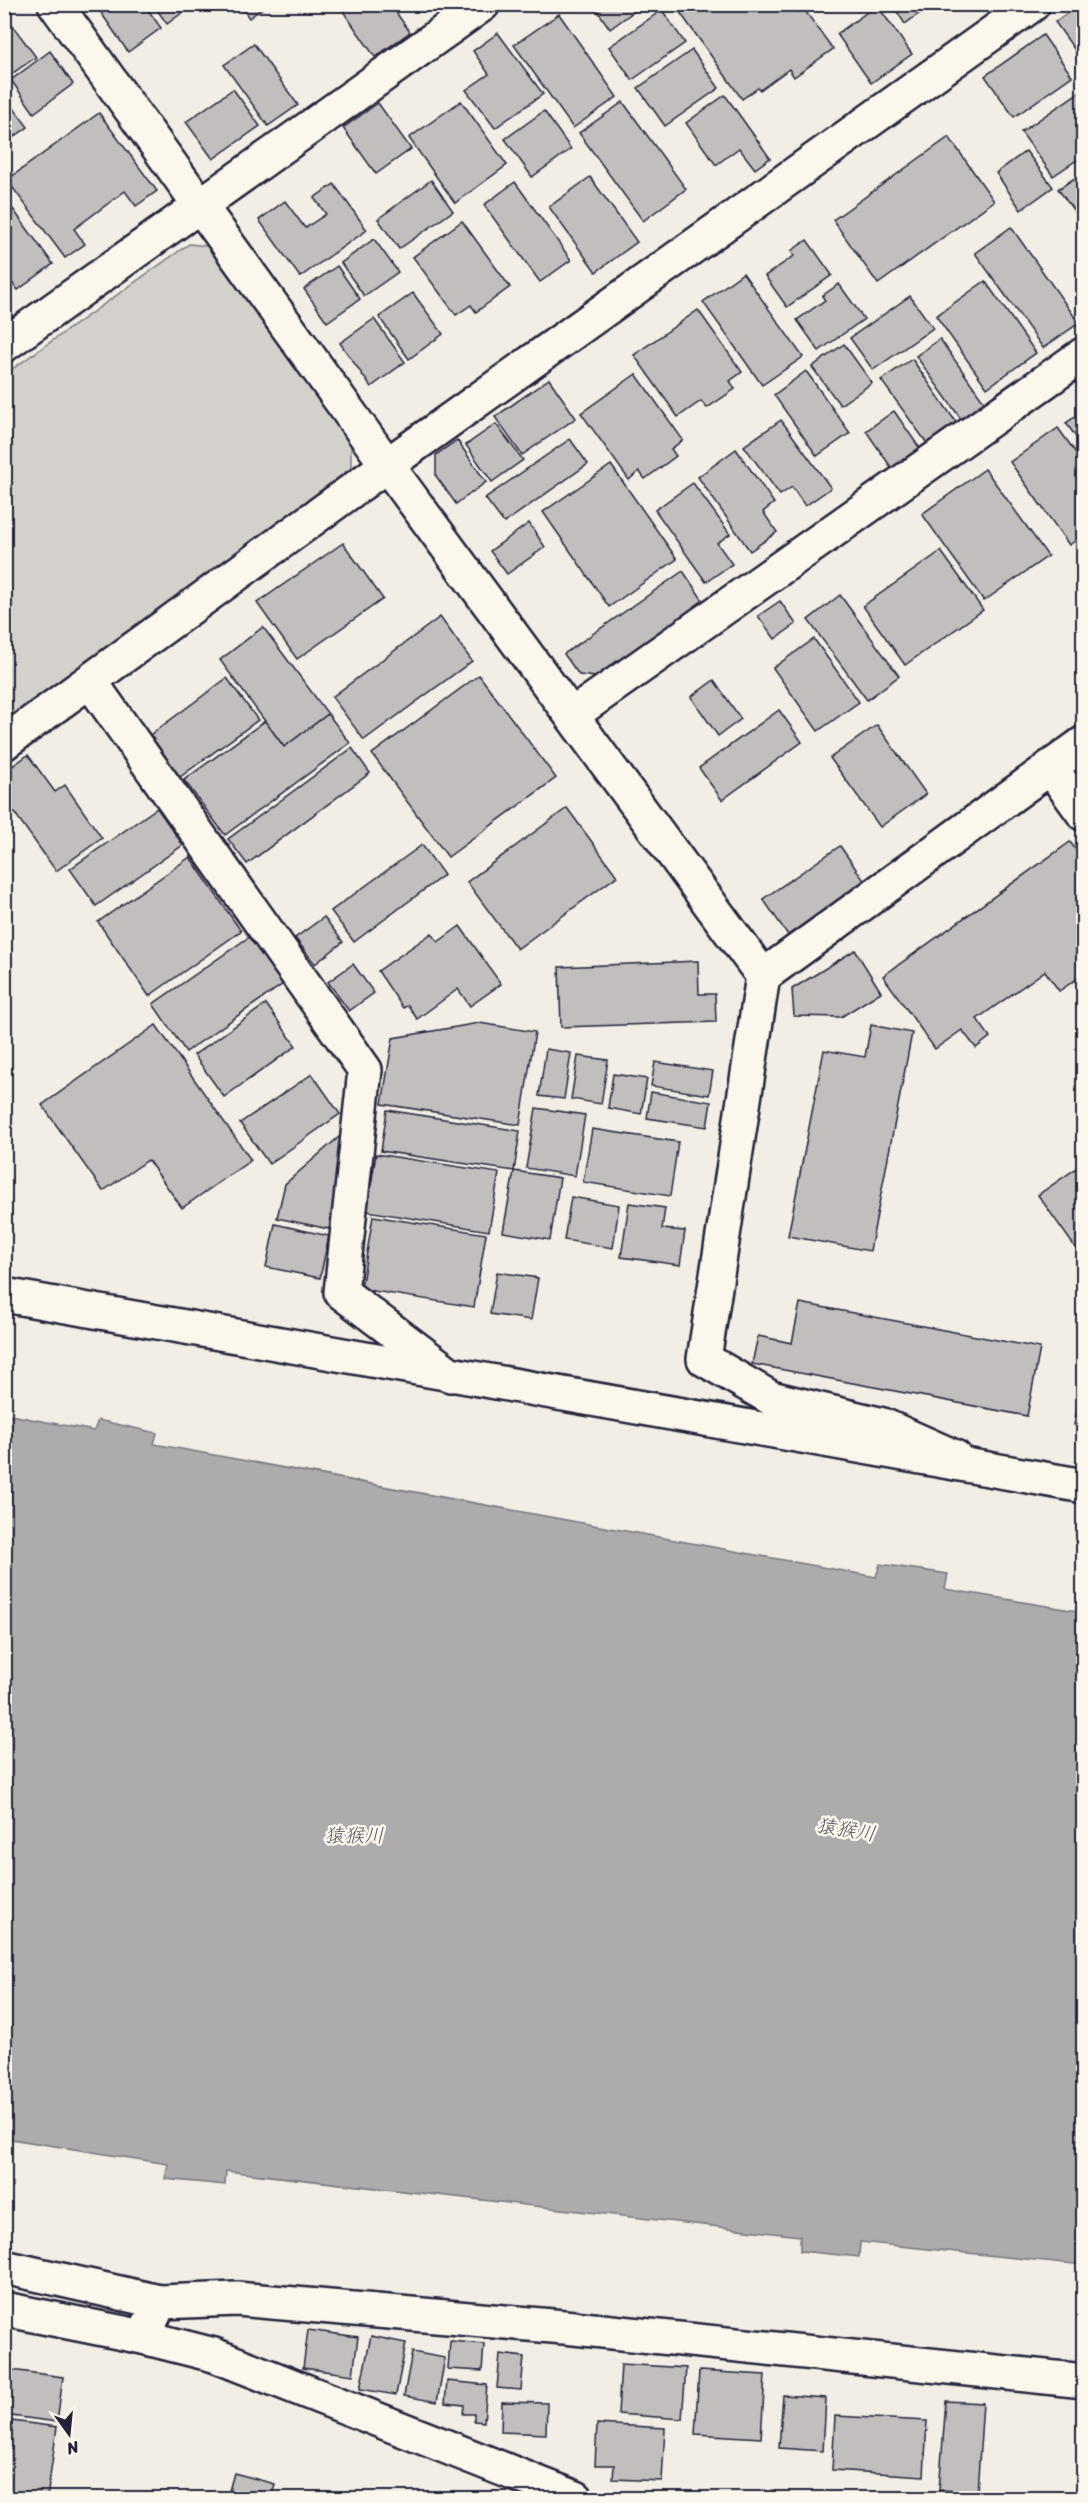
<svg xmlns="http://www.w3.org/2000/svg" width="1088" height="2503" font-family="Sriracha,'Klee One',sans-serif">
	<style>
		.green { fill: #d4d1cc; stroke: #7b7a84; stroke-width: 1.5 }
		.water { fill: #aeabad; stroke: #76747f; stroke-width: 1.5 }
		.building { fill: #c2bebe; stroke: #22223b; stroke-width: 1.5 }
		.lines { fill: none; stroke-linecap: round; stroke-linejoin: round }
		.minor-casing { stroke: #22223b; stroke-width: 38 }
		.tertiary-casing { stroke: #22223b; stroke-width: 38 }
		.minor { stroke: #fbf7ec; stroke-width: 33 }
		.tertiary { stroke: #fbf7ec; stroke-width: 33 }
		.labels { text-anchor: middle; stroke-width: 5; stroke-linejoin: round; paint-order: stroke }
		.water-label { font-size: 20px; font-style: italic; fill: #535263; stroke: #fbf7ec }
	</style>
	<rect width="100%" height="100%" fill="#f2eee5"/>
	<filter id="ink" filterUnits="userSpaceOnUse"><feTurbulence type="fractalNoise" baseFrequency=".0167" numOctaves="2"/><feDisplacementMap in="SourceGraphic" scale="12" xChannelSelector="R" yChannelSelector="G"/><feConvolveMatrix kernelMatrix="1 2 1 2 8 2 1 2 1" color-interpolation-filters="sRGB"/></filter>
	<g filter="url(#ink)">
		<path class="green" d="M189 244 207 246 351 443V471L5 720 4 375Z"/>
		<path class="water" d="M5 1414 94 1431 98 1420 157 1433 154 1444 876 1577 880 1564 948 1574 945 1589 1083 1612V2265L860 2242 859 2257 800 2251V2236L226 2171 225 2185 165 2179 168 2164 5 2138Z"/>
		<g class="building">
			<path d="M95 4H144L161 28 128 52Z"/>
			<path d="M153 4H194L167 24Z"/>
			<path d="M239 4H268L249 18Z"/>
			<path d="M338 4H390L410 32 375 57Z"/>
			<path d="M593 4H644L610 29Z"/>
			<path d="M674 4H792L798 12 803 8 833 49 794 77 789 69 760 90 758 88 742 99Z"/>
			<path d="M892 4H932L905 24Z"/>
			<path d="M1080 4H1084V63L1055 22Z"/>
			<path d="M877 5 912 54 871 83 837 34Z"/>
			<path d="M662 10 685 43 632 80 609 47Z"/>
			<path d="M4 14 36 57 4 79Z"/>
			<path d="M559 14 617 97 573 128 514 45Z"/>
			<path d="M498 33 543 94 495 128 466 90 489 74 473 51Z"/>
			<path d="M1043 35 1072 76 1014 117 985 76Z"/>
			<path d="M254 44 298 105 268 126 224 65Z"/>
			<path d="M692 50 719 88 665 126 638 88Z"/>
			<path d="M50 51 73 84 34 113 11 80Z"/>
			<path d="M233 89 260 126 213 159 186 122Z"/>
			<path d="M1084 89V155L1053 176 1021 132Z"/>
			<path d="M4 95 28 127 4 144Z"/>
			<path d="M725 95 770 158 755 169 739 148 716 165 686 123Z"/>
			<path d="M461 101 507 165 455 203 409 138Z"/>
			<path d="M623 102 686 189 643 221 579 133Z"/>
			<path d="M378 103 411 149 376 174 343 128Z"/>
			<path d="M544 111 571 149 532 177 505 139Z"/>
			<path d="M99 113 157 191 136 206 125 191 74 229 85 244 65 258 7 180Z"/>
			<path d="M949 137 994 201 878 284 833 220Z"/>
			<path d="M1026 151 1053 187 1021 210 996 173Z"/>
			<path d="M1084 172V225L1058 189Z"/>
			<path d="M590 177 637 242 596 272 549 207Z"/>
			<path d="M431 180 453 211 399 249 378 219Z"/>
			<path d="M515 182 571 260 540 282 484 205Z"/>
			<path d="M334 184 367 230 300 277 259 220 285 201 305 228 326 214 314 198Z"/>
			<path d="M4 197 53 264 18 290 4 273Z"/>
			<path d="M462 221 510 287 476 312 471 305 456 315 413 257Z"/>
			<path d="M1011 227 1079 323 1043 348 975 253Z"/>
			<path d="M374 239 398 272 364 296 341 263Z"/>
			<path d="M807 240 832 275 787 307 765 276 794 256 791 251Z"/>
			<path d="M337 266 360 299 327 322 304 289Z"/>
			<path d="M743 273 803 357 762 385 703 302Z"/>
			<path d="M985 281 1036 353 987 388 936 316Z"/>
			<path d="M839 284 864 319 819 351 797 320 825 300 822 296Z"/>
			<path d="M413 293 443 334 409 359 379 317Z"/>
			<path d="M910 296 933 328 873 370 850 338Z"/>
			<path d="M698 310 742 372 730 381 735 389 707 408 701 401 678 417 634 355Z"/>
			<path d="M374 319 405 362 371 387 340 343Z"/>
			<path d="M940 339 985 403 961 419 916 356Z"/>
			<path d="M844 344 872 383 840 405 812 367Z"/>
			<path d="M912 359 958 425 929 446 881 380Z"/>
			<path d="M806 371 850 433 817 456 774 395Z"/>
			<path d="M636 374 683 440 671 449 676 456 645 479 639 471 629 480 581 413Z"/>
			<path d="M549 379 576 418 522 455 495 417Z"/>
			<path d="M894 411 921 450 893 470 866 431Z"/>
			<path d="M1084 411V448L1066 423Z"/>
			<path d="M781 420 831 488 805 506 792 487 780 495 744 446Z"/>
			<path d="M496 424 523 460 492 482 466 445Z"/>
			<path d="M1058 428 1084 464V535L1069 545 1010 462Z"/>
			<path d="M570 439 588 464 504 523 485 498Z"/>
			<path d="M457 440 486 482 456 504 436 476V455Z"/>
			<path d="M736 449 774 503 763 512 777 532 750 551 698 477Z"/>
			<path d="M611 465 677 559 609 607 543 512Z"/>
			<path d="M985 469 1048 556 984 601 922 514Z"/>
			<path d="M693 483 730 534 717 543 732 564 706 582 655 510Z"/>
			<path d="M529 523 545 547 507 574 490 551Z"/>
			<path d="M343 543 383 599 297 659 257 603Z"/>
			<path d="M941 551 983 610 905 665 863 606Z"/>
			<path d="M683 571 704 602 596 677 579 675 564 654Z"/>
			<path d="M840 595 899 676 867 700 808 620Z"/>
			<path d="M780 601 796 624 775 639 758 616Z"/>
			<path d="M440 617 472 661 364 740 332 697Z"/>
			<path d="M263 627 328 714 284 747 220 660Z"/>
			<path d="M814 639 859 702 818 731 773 668Z"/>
			<path d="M479 675 556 778 448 857 372 754Z"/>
			<path d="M227 678 258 720 180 777 150 735Z"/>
			<path d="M714 680 741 719 718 736 691 697Z"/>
			<path d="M779 710 802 742 722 800 699 768Z"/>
			<path d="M328 714 350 743 225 835 184 780 265 721 284 747Z"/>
			<path d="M877 725 926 794 880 827 830 758Z"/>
			<path d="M352 748 370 773 247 864 228 839Z"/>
			<path d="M28 755 55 792 65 785 102 838 56 871 4 798V772Z"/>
			<path d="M157 808 183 845 96 906 70 869Z"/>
			<path d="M567 808 617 876 517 949 467 882Z"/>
			<path d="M1070 842 1084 860V943L1077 948 1084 957V974L1059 991 1045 971 977 1019 990 1037 976 1048 962 1030 935 1049 883 976Z"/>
			<path d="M422 845 444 875 354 942 331 911Z"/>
			<path d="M840 846 865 882 788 935 763 899Z"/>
			<path d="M190 857 241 931 149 996 98 922Z"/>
			<path d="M324 917 343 942 315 964 295 938Z"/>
			<path d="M460 926 501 984 470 1006 458 989 417 1019 408 1005 403 1008 378 971 432 933 438 942Z"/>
			<path d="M249 937 283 984 186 1052 153 1004Z"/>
			<path d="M855 950 881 992 841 1017 794 1016 792 989Z"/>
			<path d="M698 961 699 994H715L716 1022 561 1027 559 967Z"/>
			<path d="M353 964 374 993 349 1011 328 982Z"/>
			<path d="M266 1004 296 1046 224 1097 194 1055Z"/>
			<path d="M479 1023 535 1032 520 1125 382 1104 393 1038Z"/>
			<path d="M156 1025 251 1160 182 1208 148 1160 103 1191 42 1105Z"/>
			<path d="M871 1025 912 1033 870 1251 788 1236 824 1050 865 1057Z"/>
			<path d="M546 1049 571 1053 564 1099 539 1096Z"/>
			<path d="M578 1056 608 1060 601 1104 571 1099Z"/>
			<path d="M655 1062 713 1071 709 1095 651 1086Z"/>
			<path d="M312 1074 340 1114 269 1164 240 1123Z"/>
			<path d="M613 1074 647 1079 641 1114 608 1108Z"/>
			<path d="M651 1092 711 1102 707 1127 647 1118Z"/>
			<path d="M536 1108 585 1115 575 1176 526 1168Z"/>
			<path d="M387 1110 520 1131 514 1171 381 1151Z"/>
			<path d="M592 1129 678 1142 670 1196 583 1182Z"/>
			<path d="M340 1136 348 1138 329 1229 277 1218 285 1184Z"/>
			<path d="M376 1154 499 1173 489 1231 367 1211Z"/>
			<path d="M1084 1163V1260L1038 1195Z"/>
			<path d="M514 1171 560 1178 550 1240 503 1232Z"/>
			<path d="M571 1197 619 1205 613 1248 564 1240Z"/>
			<path d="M629 1203 665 1208 662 1229 685 1231 680 1265 621 1257Z"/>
			<path d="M373 1216 486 1234 474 1307 361 1289Z"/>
			<path d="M275 1224 329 1236 320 1278 266 1267Z"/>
			<path d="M497 1272 538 1278 531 1320 490 1314Z"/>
			<path d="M800 1303 1040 1348 1027 1416 752 1364 758 1336 792 1343Z"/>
			<path d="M1083 1380H1084V1427L1074 1425Z"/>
			<path d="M308 2330 358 2337 353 2375 303 2368Z"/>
			<path d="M371 2336 406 2343 396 2395 360 2389Z"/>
			<path d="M450 2341 484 2344 482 2371 448 2369Z"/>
			<path d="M412 2352 445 2358 437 2402 404 2396Z"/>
			<path d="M500 2354 524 2357 521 2390 497 2388Z"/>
			<path d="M621 2364 686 2368 682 2419 618 2414Z"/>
			<path d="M4 2369 63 2377 57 2422 4 2415Z"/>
			<path d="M699 2371 765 2375 761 2438 695 2434Z"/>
			<path d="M447 2381 487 2385 484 2422 474 2421V2414H463L464 2405 445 2403Z"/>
			<path d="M783 2395 826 2398 823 2451 779 2448Z"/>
			<path d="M946 2401 983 2403 977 2492 939 2490Z"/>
			<path d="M502 2402 547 2403 546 2434 501 2432Z"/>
			<path d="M835 2416 927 2421 924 2476 832 2470Z"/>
			<path d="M4 2420 57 2427 47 2498H4Z"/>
			<path d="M597 2424 665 2428 662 2481 613 2479 614 2465H595Z"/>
			<path d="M234 2473 275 2484 271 2498H227Z"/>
			<path d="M1079 2480H1084V2498H1078Z"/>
		</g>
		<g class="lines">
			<defs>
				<g id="minor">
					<path d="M55 4 387 465 763 976 704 1359 771 1398 883 1425 955 1457"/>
					<path d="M4 345 483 4"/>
					<path d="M90 681 365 1070 341 1292 451 1375"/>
					<path d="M572 715 1084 354"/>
					<path d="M4 743 387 465 1033 4"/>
					<path d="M1050 767 1084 814"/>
					<path d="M763 976 1084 743"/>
					<path d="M4 2267 160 2302"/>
					<path d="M4 2309 143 2337 214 2355 576 2498"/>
					<path d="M143 2337 160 2302 237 2299 564 2327 1084 2381"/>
				</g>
				<path id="tertiary" d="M4 1295 1084 1486"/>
			</defs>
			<use href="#minor" class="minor-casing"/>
			<use href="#tertiary" class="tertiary-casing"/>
			<use href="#minor" class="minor"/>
			<use href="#tertiary" class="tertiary"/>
		</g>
	</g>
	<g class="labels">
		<g class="water-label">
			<text transform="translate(846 1829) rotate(9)" y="7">猿猴川</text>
			<text x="354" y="1842">猿猴川</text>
		</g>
	</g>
	<rect width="1088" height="2503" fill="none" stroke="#fbf7ec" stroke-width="24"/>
	<rect x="12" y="12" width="1064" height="2479" fill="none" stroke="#22223b" stroke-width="2" filter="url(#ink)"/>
	<g transform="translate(69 2434) rotate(165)" stroke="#fbf7ec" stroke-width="4.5" paint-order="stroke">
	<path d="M0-4.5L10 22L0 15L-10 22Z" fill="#22223b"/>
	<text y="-9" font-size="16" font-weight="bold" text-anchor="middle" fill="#22223b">N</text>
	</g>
</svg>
